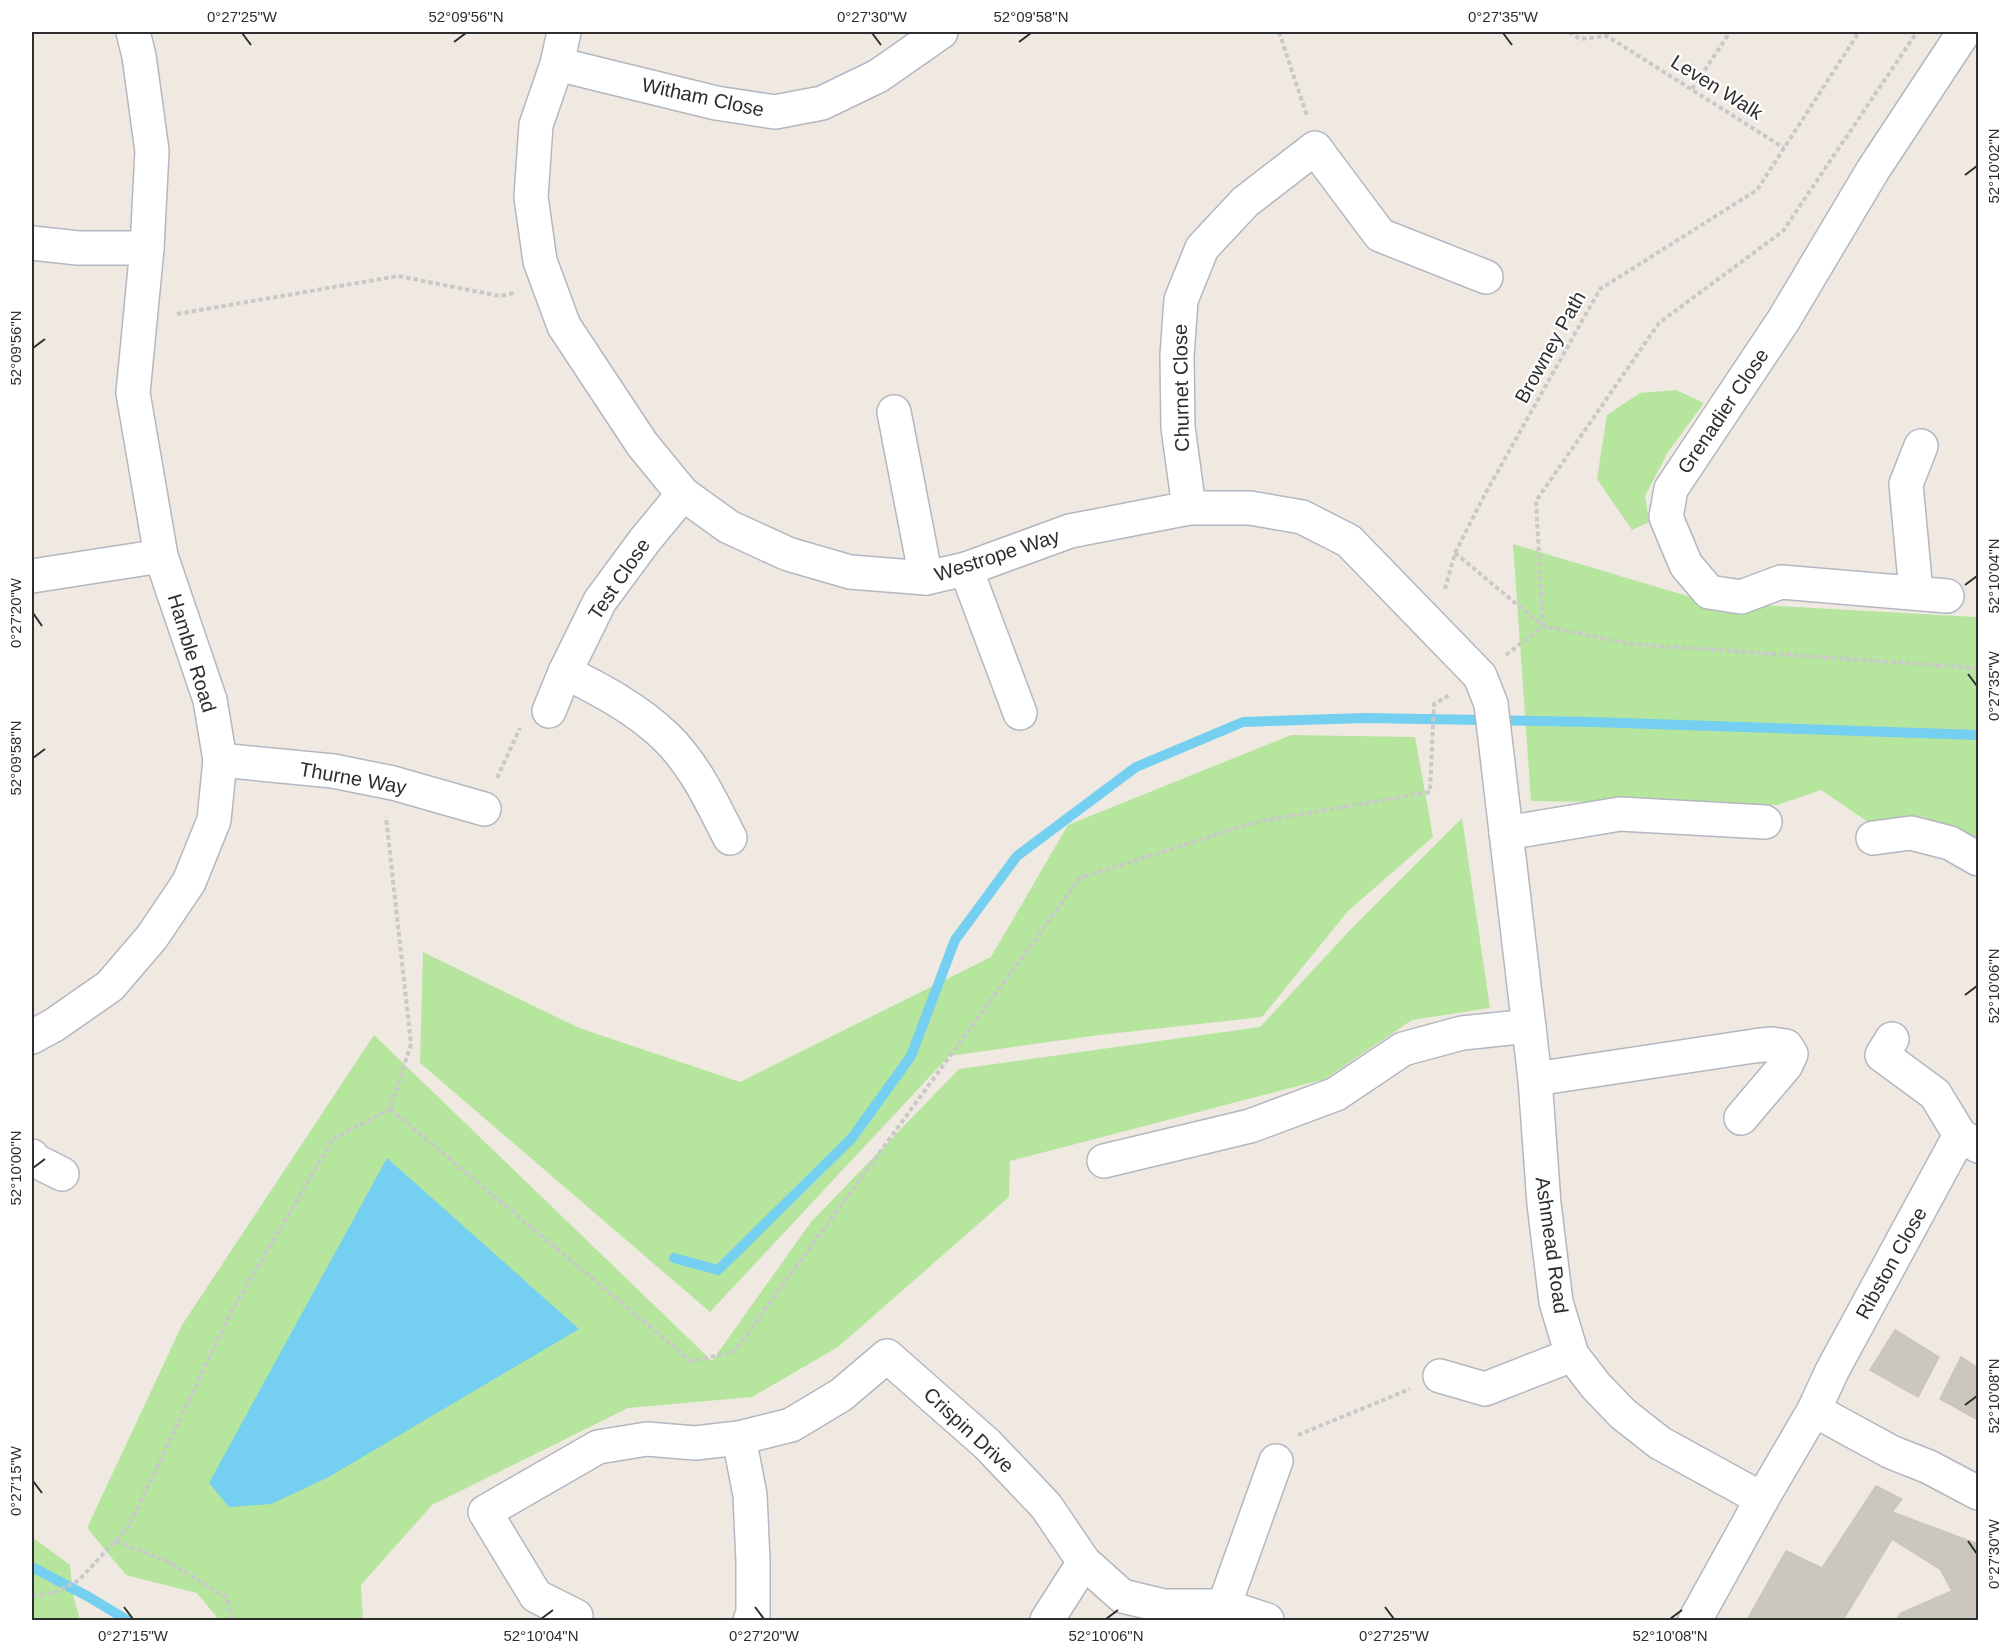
<svg xmlns="http://www.w3.org/2000/svg" width="2010" height="1652" font-family="Arial,sans-serif">
	<style>
		.green { fill: #b6e59e }
		.water { fill: #75cff0 }
		.lines { fill: none; stroke-linecap: round; stroke-linejoin: round }
		.stream { stroke: #75cff0; stroke-width: 10 }
		.building { fill: #cbc7bf; stroke: #cbc5ba; stroke-width: 1.5 }
		.minor-casing { stroke: #b4b7c1; stroke-width: 36 }
		.path { stroke: #c9c9c9; stroke-width: 4; stroke-dasharray: 4.5 3; stroke-linecap: butt }
		.minor { stroke: #fff; stroke-width: 33 }
		.ticks { fill: none; stroke: #2e2e2e; stroke-width: 2 }
		.labels { text-anchor: middle; stroke-width: 4.5; stroke-linejoin: round; paint-order: stroke }
		.street-label { font-size: 20px; fill: #2e2e2e; stroke: #fff }
		.neatline { fill: none; stroke: #2e2e2e; stroke-width: 2 }
		.ticks-label { font-size: 15px; text-anchor: middle; fill: #2e2e2e }
	</style>
	<rect width="100%" height="100%" fill="#efe9e1"/>
	<g class="green">
		<path d="M1676 390 1704 403 1668 452 1645 496 1649 522 1632 530 1597 479 1607 415 1640 393Z"/>
		<path d="M1513 544 1707 602 1975 617 1978 616V846L1924 817 1868 822 1821 790 1777 805 1531 801Z"/>
		<path d="M1291 735 1415 737 1433 837 1348 911 1262 1017 1099 1035 949 1056 710 1312 420 1063 423 952 579 1028 740 1082 991 957 1068 825Z"/>
		<path d="M1462 818 1490 1008 1412 1020 1325 1079 1010 1161 1009 1197 838 1347 752 1397 628 1408 432 1505 361 1585 363 1620H219L197 1593 126 1575 87 1528 182 1325 374 1035 712 1361 811 1222 959 1069 1260 1027 1353 927Z"/>
		<path d="M32 1537 70 1565 73 1595 80 1620H32Z"/>
	</g>
	<path class="water" d="M387 1158 579 1329 327 1478 271 1504 229 1507 209 1483Z"/>
	<g class="lines">
		<g class="stream">
			<path d="M674 1258 718 1270 852 1138 911 1056 955 940 1017 856 1136 767 1243 722 1366 718 1592 722 1978 735"/>
			<path d="M32 1567 89 1597 127 1620"/>
		</g>
	</g>
	<g class="building">
		<path d="M1895 1330 1939 1357 1918 1397 1870 1370Z"/>
		<path d="M1961 1357 1978 1368V1420L1940 1399Z"/>
		<path d="M1876 1486 1902 1499 1892 1512 1978 1544V1619L1974 1620H1896L1901 1613 1952 1591 1940 1569 1892 1539 1843 1620H1747L1786 1551 1822 1568Z"/>
	</g>
	<g class="lines">
		<defs>
			<g id="minor">
				<path d="M564 32 557 64 536 125 531 197 540 261 564 326 642 444 683 494 729 527 788 554 850 572 926 578 966 569 1070 531 1189 508H1250L1302 517 1349 541 1480 676 1491 704 1535 1079 1544 1204 1556 1302 1572 1355 1596 1386 1623 1414 1660 1443 1762 1499"/>
				<path d="M557 64 716 103 775 112 822 103 878 76 941 32"/>
				<path d="M32 243 78 248H147"/>
				<path d="M894 412 926 578"/>
				<path d="M1189 508 1178 427 1177 356 1181 300 1202 248 1245 202 1315 148 1380 235 1486 277"/>
				<path d="M966 569 1020 713"/>
				<path d="M32 576 161 556"/>
				<path d="M1916 592 1906 484 1921 446"/>
				<path d="M1947 596 1781 582 1741 597 1709 592 1686 565 1666 517 1671 489 1783 321 1873 170 1964 32"/>
				<path d="M565 672C601 690 637 709 666 737 695 765 712 803 730 838"/>
				<path d="M549 711 565 672 600 601 645 540 683 494"/>
				<path d="M220 760 333 771 393 783 484 809"/>
				<path d="M1506 833 1620 814 1765 822"/>
				<path d="M1873 838 1911 833 1950 843 1978 859"/>
				<path d="M32 1037 54 1025 110 986 152 937 189 882 214 820 220 760 210 700 161 556 133 393 147 248 152 151 139 56 133 32"/>
				<path d="M1892 1039 1882 1055 1935 1094 1960 1135"/>
				<path d="M1535 1079 1754 1046 1772 1044 1786 1046 1791 1054 1786 1065 1741 1118"/>
				<path d="M32 1156V1159L62 1174"/>
				<path d="M1104 1161 1250 1126 1336 1094 1403 1049 1462 1033 1529 1026"/>
				<path d="M1440 1376 1485 1389 1572 1355"/>
				<path d="M1814 1410 1891 1452 1929 1467 1978 1493"/>
				<path d="M739 1438 750 1495 753 1561V1615L750 1620"/>
				<path d="M1224 1606 1276 1461"/>
				<path d="M576 1616 536 1596 485 1512 598 1447 647 1439 695 1443 739 1438 791 1425 841 1395 887 1356 987 1444 1046 1506 1084 1562 1122 1596 1164 1606H1224L1267 1620"/>
				<path d="M1047 1620 1084 1562"/>
				<path d="M1695 1620 1762 1499 1814 1410 1832 1371 1960 1135 1978 1146"/>
			</g>
		</defs>
		<use href="#minor" class="minor-casing"/>
		<g class="path">
			<path d="M1279 32 1307 116"/>
			<path d="M1569 32 1580 39 1607 36 1784 148"/>
			<path d="M1692 89 1730 32"/>
			<path d="M177 314 398 276 500 296 514 293"/>
			<path d="M1455 553 1543 626 1632 644 1978 668"/>
			<path d="M1445 589 1455 553 1484 496 1600 289 1757 190 1859 32"/>
			<path d="M1543 626 1536 501 1659 323 1783 231 1917 32"/>
			<path d="M1506 655 1543 626"/>
			<path d="M497 778 520 728"/>
			<path d="M390 1109 691 1361 734 1352 1080 878 1256 822 1430 792 1434 704 1451 694"/>
			<path d="M1298 1435 1410 1389"/>
			<path d="M116 1541 169 1562 227 1598 233 1620"/>
			<path d="M32 1596 56 1592 79 1580 129 1526 230 1314 333 1139 390 1109 411 1044 386 817"/>
		</g>
		<use href="#minor" class="minor"/>
	</g>
	<path class="ticks" d="M242 33 251 45M872 33 881 45M1503 33 1512 45M454 42 466 33M1019 42 1031 33M1965 175 1977 166M33 348 45 339M1965 585 1977 576M33 613 42 626M1968 674 1977 686M33 758 45 749M1965 995 1977 986M33 1168 45 1159M1965 1405 1977 1396M33 1481 42 1493M1968 1541 1977 1554M124 1607 133 1619M755 1607 764 1619M1385 1607 1394 1619M541 1619 553 1610M1106 1619 1118 1610M1670 1619 1682 1610"/>
	<g class="labels">
		<g class="street-label">
			<text transform="translate(1717 87) rotate(32)" y="7">Leven Walk</text>
			<text transform="translate(703 97) rotate(12)" y="7">Witham Close</text>
			<text transform="translate(1550 347) rotate(-61)" y="7">Browney Path</text>
			<text transform="translate(1181 388) rotate(-91)" y="7">Churnet Close</text>
			<text transform="translate(1723 411) rotate(-56)" y="7">Grenadier Close</text>
			<text transform="translate(997 555) rotate(-18)" y="7">Westrope Way</text>
			<text transform="translate(619 579) rotate(-56)" y="7">Test Close</text>
			<text transform="translate(192 653) rotate(73)" y="7">Hamble Road</text>
			<text transform="translate(353 778) rotate(10)" y="7">Thurne Way</text>
			<text transform="translate(1552 1245) rotate(82)" y="7">Ashmead Road</text>
			<text transform="translate(1891 1263) rotate(-61)" y="7">Ribston Close</text>
			<text transform="translate(969 1430) rotate(43)" y="7">Crispin Drive</text>
		</g>
	</g>
	<rect width="2010" height="1652" fill="none" stroke="#ffffff" stroke-width="66"/>
	<rect x="33" y="33" width="1944" height="1586" class="neatline"/>
	<g class="ticks-label">
		<text x="242" y="22">0°27'25"W</text>
		<text x="466" y="22">52°09'56"N</text>
		<text x="872" y="22">0°27'30"W</text>
		<text x="1031" y="22">52°09'58"N</text>
		<text x="1503" y="22">0°27'35"W</text>
		<text transform="translate(1994 166) rotate(-90)" y="5">52°10'02"N</text>
		<text transform="translate(16 348) rotate(-90)" y="5">52°09'56"N</text>
		<text transform="translate(1994 576) rotate(-90)" y="5">52°10'04"N</text>
		<text transform="translate(16 613) rotate(-90)" y="5">0°27'20"W</text>
		<text transform="translate(1994 686) rotate(-90)" y="5">0°27'35"W</text>
		<text transform="translate(16 758) rotate(-90)" y="5">52°09'58"N</text>
		<text transform="translate(1994 986) rotate(-90)" y="5">52°10'06"N</text>
		<text transform="translate(16 1168) rotate(-90)" y="5">52°10'00"N</text>
		<text transform="translate(1994 1396) rotate(-90)" y="5">52°10'08"N</text>
		<text transform="translate(16 1481) rotate(-90)" y="5">0°27'15"W</text>
		<text transform="translate(1994 1554) rotate(-90)" y="5">0°27'30"W</text>
		<text x="133" y="1641">0°27'15"W</text>
		<text x="541" y="1641">52°10'04"N</text>
		<text x="764" y="1641">0°27'20"W</text>
		<text x="1106" y="1641">52°10'06"N</text>
		<text x="1394" y="1641">0°27'25"W</text>
		<text x="1670" y="1641">52°10'08"N</text>
	</g>
</svg>
